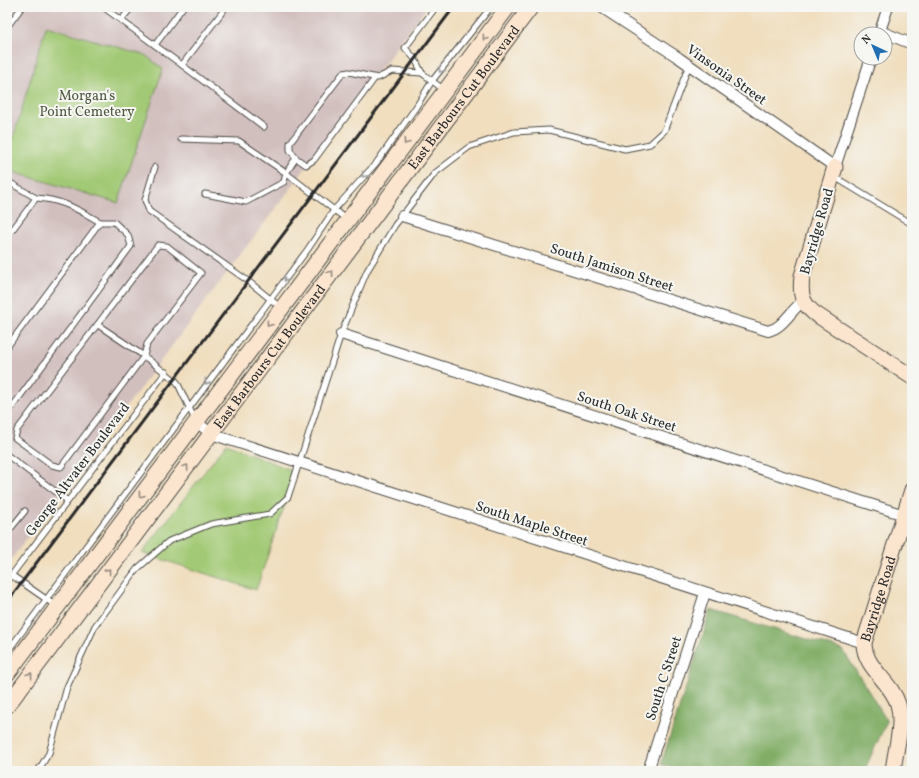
<svg xmlns="http://www.w3.org/2000/svg" width="919" height="778" font-family="Vollkorn,serif">
	<style>
		.industrial { fill: #d1bfbe }
		.green { fill: #a2c974; stroke: #667a50 }
		.forest { fill: #81ad66; stroke: #566c48 }
		.lines { fill: none; stroke-linecap: round; stroke-linejoin: round }
		.lane-casing { stroke: #494641; stroke-width: 7 }
		.street-casing { stroke: #494641; stroke-width: 12 }
		.secondary-casing { stroke: #494641; stroke-width: 17 }
		.lane { stroke: #fff; stroke-width: 5 }
		.street { stroke: #fff; stroke-width: 10 }
		.secondary { stroke: #fbe5cf; stroke-width: 15 }
		.rail { stroke: #2b2b2b; stroke-width: 3 }
		.oneway { stroke: #93887d }
		.oneway2 { stroke: #a0a0a0 }
		.labels { text-anchor: middle; stroke-width: 4; stroke-linejoin: round; paint-order: stroke }
		.street-label { font-size: 14px; fill: #2b2b2b; stroke: #f6f6f2 }
		.park-label { font-size: 14px; fill: #4f5a41; stroke: #f6f6f2 }
	</style>
	<rect width="100%" height="100%" fill="#f6f6f2"/>
	<filter id="ink" filterUnits="userSpaceOnUse"><feTurbulence type="fractalNoise" baseFrequency=".025" numOctaves="2"/><feDisplacementMap in="SourceGraphic" scale="8" xChannelSelector="R" yChannelSelector="G"/><feConvolveMatrix kernelMatrix="1 2 1 2 8 2 1 2 1" color-interpolation-filters="sRGB"/></filter>
	<filter id="wash" filterUnits="userSpaceOnUse"><feTurbulence type="fractalNoise" baseFrequency=".012" numOctaves="4" result="noise"/><feDisplacementMap in="SourceGraphic" scale="16" xChannelSelector="R" yChannelSelector="G"/><feGaussianBlur stdDeviation="0.9" result="paint"/><feColorMatrix in="noise" values="0 0 0 0 0 0 0 0 0 0 0 0 0 0 0 0 0 1.4 0 .05"/><feComposite in="paint" operator="in"/></filter>
	<g filter="url(#wash)">
		<rect width="100%" height="100%" fill="#f0debe"/>
		<path class="industrial" d="M7 7H427L7 565Z"/>
		<g class="green">
			<path d="M46 26 145 55 163 69 118 203 16 173 7 160Z"/>
			<path d="M226 444 296 472 256 590 142 553Z"/>
		</g>
		<path class="forest" d="M711 610 843 650 887 721 864 771H679L661 764Z"/>
	</g>
	<g filter="url(#ink)">
		<g class="lines">
			<defs>
				<g id="lane">
					<path d="M103 7 182 65"/>
					<path d="M226 7 182 65 264 127"/>
					<path d="M436 7 405 48 415 59 422 73 444 90"/>
					<path d="M121 20 132 7"/>
					<path d="M7 27 22 7"/>
					<path d="M155 45 183 7"/>
					<path d="M181 139 239 141 286 173 346 219"/>
					<path d="M296 158 306 165 314 160 375 78"/>
					<path d="M155 167 145 200 149 211 248 281 280 307"/>
					<path d="M833 176 912 224"/>
					<path d="M7 181 36 198"/>
					<path d="M205 194 246 202 284 182 286 173 296 158 290 150V143L343 73 349 72 378 78 392 71 422 73"/>
					<path d="M7 237 36 198C61 199 79 210 100 222"/>
					<path d="M98 325 144 356 147 344 201 273 167 246 158 245 17 430 15 438 52 465 61 467 144 356 177 382 195 420"/>
					<path d="M7 347 100 222H114L128 235 131 246 7 414"/>
					<path d="M7 455 68 501"/>
					<path d="M7 533 25 511"/>
					<path d="M7 572 56 606"/>
					<path d="M7 581 166 372"/>
					<path d="M7 652 308 249 334 210 377 162 416 107 432 81 491 7"/>
					<path d="M38 771 49 753 67 687 95 626 137 569 169 541 211 524 270 514 288 497 341 334 367 271 395 225 435 173 469 147 514 132 549 130 625 149 650 144 664 131 689 65"/>
				</g>
				<g id="street">
					<path d="M601 7 679 58 835 167 871 58"/>
					<path d="M880 31 912 44"/>
					<path d="M879 34 888 7"/>
					<path d="M402 216 768 331C783 328 791 310 803 301"/>
					<path d="M341 334 904 515"/>
					<path d="M196 421 211 434 864 643"/>
					<path d="M648 771 705 593"/>
				</g>
				<g id="secondary">
					<path d="M835 167 802 276C800 293 801 302 814 313L912 377"/>
					<path d="M7 674 508 7"/>
					<path id="s1" d="M7 706 531 7"/>
					<path id="s2" d="M893 771C895 751 904 724 898 704 891 681 864 668 864 643L912 490"/>
				</g>
			</defs>
			<use href="#lane" class="lane-casing"/>
			<use href="#street" class="street-casing"/>
			<use href="#secondary" class="secondary-casing"/>
			<use href="#lane" class="lane"/>
			<use href="#street" class="street"/>
			<use href="#secondary" class="secondary"/>
			<path class="rail" d="M7 602 454 7"/>
		</g>
		<defs><path id="oneway-chevron" d="M-2-3.5L2.5 0L-2 3.5" fill="none" stroke-width="1.6" stroke-linecap="round" stroke-linejoin="round"/></defs>
		<g class="oneway">
			<use href="#oneway-chevron" transform="translate(485 38) rotate(127)"/>
			<use href="#oneway-chevron" transform="translate(406 142) rotate(127)"/>
			<use href="#oneway-chevron" transform="translate(331 273) rotate(-53)"/>
			<use href="#oneway-chevron" transform="translate(269 324) rotate(127)"/>
			<use href="#oneway-chevron" transform="translate(186 467) rotate(-53)"/>
			<use href="#oneway-chevron" transform="translate(141 495) rotate(127)"/>
			<use href="#oneway-chevron" transform="translate(108 571) rotate(-53)"/>
			<use href="#oneway-chevron" transform="translate(30 675) rotate(-53)"/>
		</g>
		<g class="oneway2">
			<use href="#oneway-chevron" transform="translate(441 70) rotate(128)"/>
			<use href="#oneway-chevron" transform="translate(364 175) rotate(131)"/>
			<use href="#oneway-chevron" transform="translate(286 279) rotate(127)"/>
			<use href="#oneway-chevron" transform="translate(207 382) rotate(127)"/>
		</g>
	</g>
	<g class="labels">
		<g class="street-label">
			<text transform="translate(727 74) rotate(35)" y="5">Vinsonia Street</text>
			<text dy="5" stroke="none"><textPath href="#s1" startOffset="761">East Barbours Cut Boulevard</textPath></text>
			<text transform="translate(816 231) rotate(-74)" y="5">Bayridge Road</text>
			<text transform="translate(612 267) rotate(18)" y="5">South Jamison Street</text>
			<text dy="5" stroke="none"><textPath href="#s1" startOffset="437">East Barbours Cut Boulevard</textPath></text>
			<text transform="translate(627 411) rotate(18)" y="5">South Oak Street</text>
			<text transform="translate(77 469) rotate(-53)" y="5">George Altvater Boulevard</text>
			<text transform="translate(532 523) rotate(18)" y="5">South Maple Street</text>
			<text dy="5" stroke="none"><textPath href="#s2" startOffset="185">Bayridge Road</textPath></text>
			<text transform="translate(663 678) rotate(-72)" y="5">South C Street</text>
		</g>
		<g class="park-label">
			<text x="87" y="100">Morgan's<tspan x="87" dy="16">Point Cemetery</tspan></text>
		</g>
	</g>
	<rect width="919" height="778" fill="none" stroke="#f6f6f2" stroke-width="24"/>
	<g transform="translate(873 46) rotate(316)"><circle r="19" fill="#f6f6f2" stroke="#a5a5a2"/>
	<path d="M0-3L7 15L0 10L-7 15Z" fill="#1f6fb2"/>
	<text y="-6" font-size="11" font-weight="bold" text-anchor="middle" fill="#2b2b2b">N</text>
	</g>
</svg>
